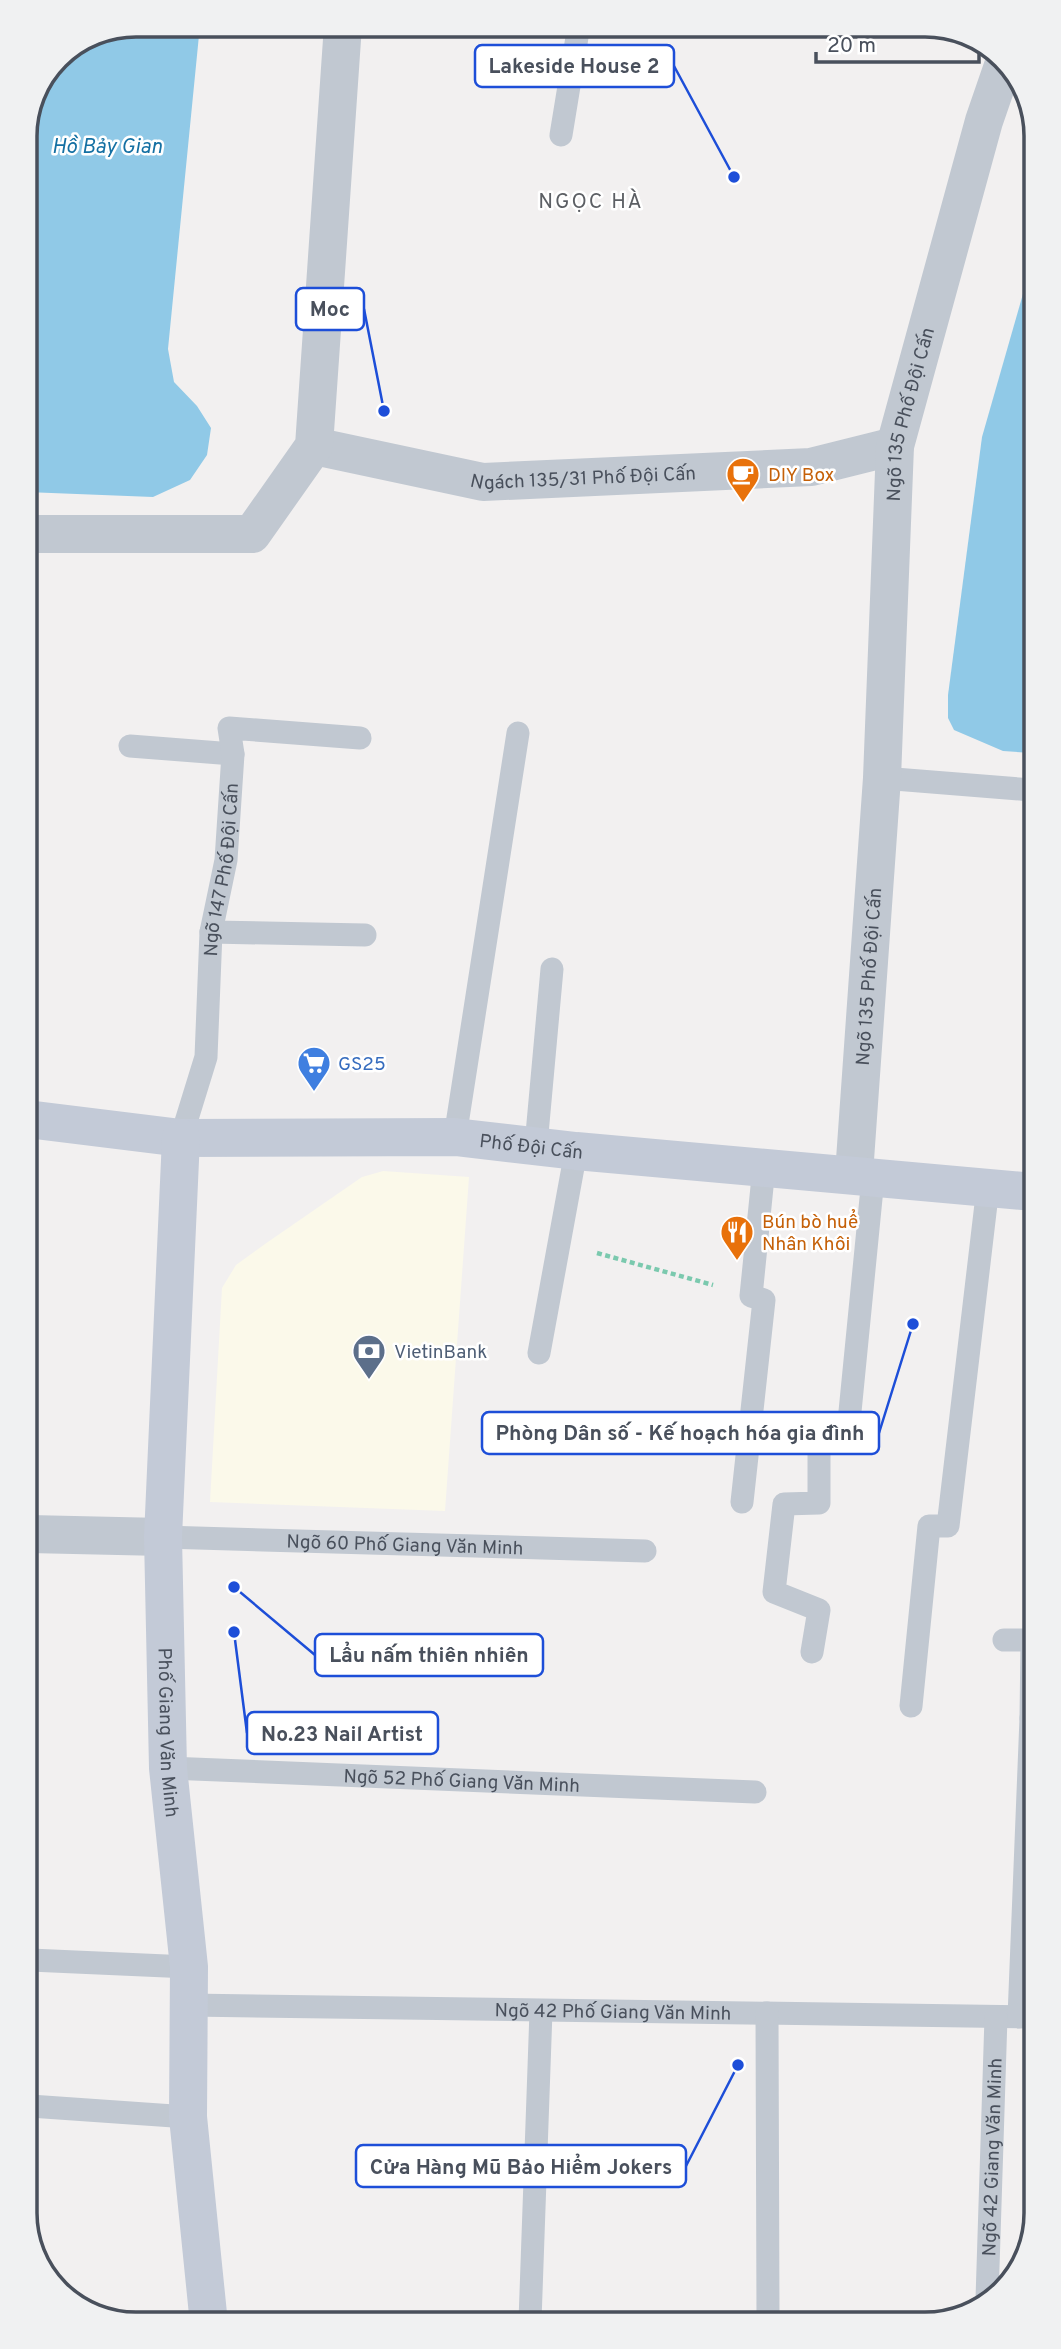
<svg xmlns="http://www.w3.org/2000/svg" width="1061" height="2349" font-family="Overpass,sans-serif">
	<style>
		.commercial { fill: #fbf9ea }
		.water { fill: #90c9e7 }
		.lines { fill: none; stroke-linecap: round; stroke-linejoin: round }
		.path { stroke: #7bc9ae; stroke-width: 4.5; stroke-dasharray: 5 3.5; stroke-linecap: butt }
		.lane { stroke: #c1c8d1; stroke-width: 23 }
		.street { stroke: #c1c8d1; stroke-width: 38 }
		.secondary { stroke: #c3cad7; stroke-width: 38 }
		.labels { text-anchor: middle; stroke-width: 5; stroke-linejoin: round; paint-order: stroke }
		.street-label { font-size: 19px; fill: #49505c; stroke: #fff }
		.food-label { font-size: 19px; fill: #c56008; stroke: #fff; text-anchor: start }
		.shop-label { font-size: 19px; fill: #366cbe; stroke: #fff; text-anchor: start }
		.service-label { font-size: 19px; fill: #4e5e75; stroke: #fff; text-anchor: start }
		.water-label { font-size: 21px; font-style: italic; fill: #1470a3; stroke: #fff }
		.neighbourhood-label { font-size: 21px; letter-spacing: 2px; fill: #5c5f64; stroke: #fff }
		.rim { fill: none; stroke: #49505c; stroke-width: 3.5 }
		.leader { fill: none; stroke: #1d4ed8; stroke-width: 2.5 }
		.callout-dot { fill: #1d4ed8; stroke: #fff; stroke-width: 2.5 }
		.callout { fill: #fff; stroke: #1d4ed8; stroke-width: 2.5 }
		.callout-label { font-size: 21px; text-anchor: middle; font-weight: bold; fill: #49505c }
	</style>
	<rect width="100%" height="100%" fill="#f2f0f0"/>
	<path class="commercial" d="M383 1171 469 1177 445 1511 210 1502 222 1288 236 1265 265 1244 362 1177Z"/>
	<g class="water">
		<path d="M136 25H200L168 349 174 382 197 406 211 428 207 455 190 480 153 497 26 492 25 129 57 57Z"/>
		<path d="M1031 266 1032 753 1003 751 954 730 948 718V695L982 437Z"/>
	</g>
	<g class="lines">
		<path class="path" d="M597 1253 713 1285"/>
		<g class="lane">
			<path d="M561 135 579 25"/>
			<path d="M130 746 233 754"/>
			<path d="M882 778 1032 790"/>
			<path d="M211 932 365 935"/>
			<path d="M455 1137 518 733"/>
			<path id="s1" d="M181 1138 206 1057 211 932 226 860 233 754 229 728 360 738"/>
			<path d="M536 1145 552 969"/>
			<path d="M539 1353 576 1151"/>
			<path d="M742 1502 764 1300 751 1296 764 1167"/>
			<path id="s2" d="M163 1537 645 1551"/>
			<path d="M1004 1640H1032L1031 1718"/>
			<path d="M812 1652 819 1610 774 1592 784 1504 819 1503V1444L847 1442 873 1178"/>
			<path d="M911 1706 929 1526H948L988 1187"/>
			<path id="s3" d="M168 1768 755 1792"/>
			<path d="M30 1960 189 1967"/>
			<path id="s4" d="M189 2005 1036 2017"/>
			<path d="M767 2013 768 2320"/>
			<path d="M1019 2017 1031 1718H1035"/>
			<path d="M30 2106 188 2117"/>
			<path id="s5" d="M987 2299 996 2017"/>
			<path d="M530 2321 541 2011"/>
		</g>
		<g class="street">
			<path id="s6" d="M314 446 483 482 811 467 895 446"/>
			<path d="M26 534H252L314 446 343 25"/>
			<path id="s7" d="M854 1174 882 778 895 446 984 121 1004 63"/>
			<path d="M29 1534 163 1537"/>
		</g>
		<g class="secondary">
			<path id="s8" d="M27 1119 181 1138 455 1137 576 1151 1034 1192"/>
			<path id="s9" d="M181 1138 163 1537 168 1768 189 1967 188 2117 209 2324"/>
		</g>
	</g>
	<defs>
		<symbol id="cafe-pin" viewBox="-11 -11 22 30"><path d="M0 17L-7.5 6A9.5 9.5 0 1 1 7.5 6Z" fill="#e8710a" stroke="#fff"/><path d="M-5.5-4.5H6V0H3Q3 3.5 0 3.5H-2.5Q-5.5 3.5-5.5 0ZM3-3.2v2h1.7v-2ZM-6 4.5H4V6H-6Z" fill="#fff"/></symbol>
		<symbol id="supermarket-pin" viewBox="-11 -11 22 30"><path d="M0 17L-7.5 6A9.5 9.5 0 1 1 7.5 6Z" fill="#3f7fe0" stroke="#fff"/><path d="M-6-5.5h2.5l.6 2H6L4.5 2H-2.5L-4.4-4H-6ZM-1.5 3.2a1.3 1.3 0 1 0 .1 0ZM3 3.2a1.3 1.3 0 1 0 .1 0Z" fill="#fff"/></symbol>
		<symbol id="restaurant-pin" viewBox="-11 -11 22 30"><path d="M0 17L-7.5 6A9.5 9.5 0 1 1 7.5 6Z" fill="#e8710a" stroke="#fff"/><path d="M-5-6h1v4h1v-4h1v4h1v-4h1v5L-1.5 .5V6h-2V.5L-5-1ZM5-6V6H3V1.5H1.5Q1.5-4 5-6Z" fill="#fff"/></symbol>
		<symbol id="bank-pin" viewBox="-11 -11 22 30"><path d="M0 17L-7.5 6A9.5 9.5 0 1 1 7.5 6Z" fill="#5c6f8a" stroke="#fff"/><path d="M-6-4H6V4H-6ZM0-2.3a2.3 2.3 0 1 0 0 4.6a2.3 2.3 0 1 0 0-4.6Z" fill="#fff"/></symbol>
	</defs>
	<g fill-rule="evenodd">
		<use href="#cafe-pin" x="724" y="455" width="38" height="52"/>
		<use href="#supermarket-pin" x="295" y="1044" width="38" height="52"/>
		<use href="#restaurant-pin" x="718" y="1213" width="38" height="52"/>
		<use href="#bank-pin" x="350" y="1332" width="38" height="52"/>
	</g>
	<g class="labels">
		<g class="street-label">
			<text dy="7" stroke="none"><textPath href="#s7" startOffset="763">Ngõ 135 Phố Đội Cấn</textPath></text>
			<text dy="7" stroke="none"><textPath href="#s6" startOffset="273">Ngách 135/31 Phố Đội Cấn</textPath></text>
			<text dy="7" stroke="none"><textPath href="#s1" startOffset="273">Ngõ 147 Phố Đội Cấn</textPath></text>
			<text dy="7" stroke="none"><textPath href="#s7" startOffset="198">Ngõ 135 Phố Đội Cấn</textPath></text>
			<text dy="7" stroke="none"><textPath href="#s8" startOffset="506">Phố Đội Cấn</textPath></text>
			<text dy="7" stroke="none"><textPath href="#s2" startOffset="242">Ngõ 60 Phố Giang Văn Minh</textPath></text>
			<text dy="7" stroke="none"><textPath href="#s9" startOffset="595">Phố Giang Văn Minh</textPath></text>
			<text dy="7" stroke="none"><textPath href="#s3" startOffset="294">Ngõ 52 Phố Giang Văn Minh</textPath></text>
			<text dy="7" stroke="none"><textPath href="#s4" startOffset="424">Ngõ 42 Phố Giang Văn Minh</textPath></text>
			<text dy="7" stroke="none"><textPath href="#s5" startOffset="142">Ngõ 42 Giang Văn Minh</textPath></text>
		</g>
		<g class="food-label">
			<text x="768" y="481">DIY Box</text>
			<text x="762" y="1228">Bún bò huể<tspan x="762" dy="22">Nhân Khôi</tspan></text>
		</g>
		<g class="shop-label">
			<text x="338" y="1070">GS25</text>
		</g>
		<g class="service-label">
			<text x="394" y="1358">VietinBank</text>
		</g>
		<g class="water-label">
			<text x="107" y="153">Hồ Bảy Gian</text>
		</g>
		<g class="neighbourhood-label">
			<text x="591" y="208">NGỌC HÀ</text>
		</g>
	</g>
	<path d="M0 0H1061V2349H0ZM136 37H925A99 99 0 0 1 1024 136V2213A99 99 0 0 1 925 2312H136A99 99 0 0 1 37 2213V136A99 99 0 0 1 136 37Z" fill="#f0f1f2" fill-rule="evenodd"/>
	<path class="rim" d="M136 37H925A99 99 0 0 1 1024 136V2213A99 99 0 0 1 925 2312H136A99 99 0 0 1 37 2213V136A99 99 0 0 1 136 37Z"/>
	<path class="leader" d="M734 177L674 66M384 411L364 309M913 1324L879 1433M234 1587L315 1655M234 1632L247 1733M738 2065L686 2166"/>
	<g class="callout-dot">
		<circle cx="734" cy="177" r="7"/>
		<circle cx="384" cy="411" r="7"/>
		<circle cx="913" cy="1324" r="7"/>
		<circle cx="234" cy="1587" r="7"/>
		<circle cx="234" cy="1632" r="7"/>
		<circle cx="738" cy="2065" r="7"/>
	</g>
	<g class="callout">
		<rect x="475" y="45" width="199" height="42" rx="7"/>
		<rect x="296" y="288" width="68" height="42" rx="7"/>
		<rect x="482" y="1412" width="397" height="42" rx="7"/>
		<rect x="315" y="1634" width="228" height="42" rx="7"/>
		<rect x="247" y="1712" width="191" height="42" rx="7"/>
		<rect x="356" y="2145" width="330" height="42" rx="7"/>
	</g>
	<g class="callout-label">
		<text x="574" y="73">Lakeside House 2</text>
		<text x="330" y="316">Moc</text>
		<text x="680" y="1440">Phòng Dân số - Kế hoạch hóa gia đình</text>
		<text x="429" y="1662">Lẩu nấm thiên nhiên</text>
		<text x="342" y="1741">No.23 Nail Artist</text>
		<text x="521" y="2174">Cửa Hàng Mũ Bảo Hiểm Jokers</text>
	</g>
	<path d="M816 52v10h163v-10" fill="none" stroke="#49505c" stroke-width="3.5"/>
	<text x="827" y="52" font-size="21" fill="#49505c" stroke="#ffffff" stroke-width="5" paint-order="stroke">20 m</text>
</svg>
